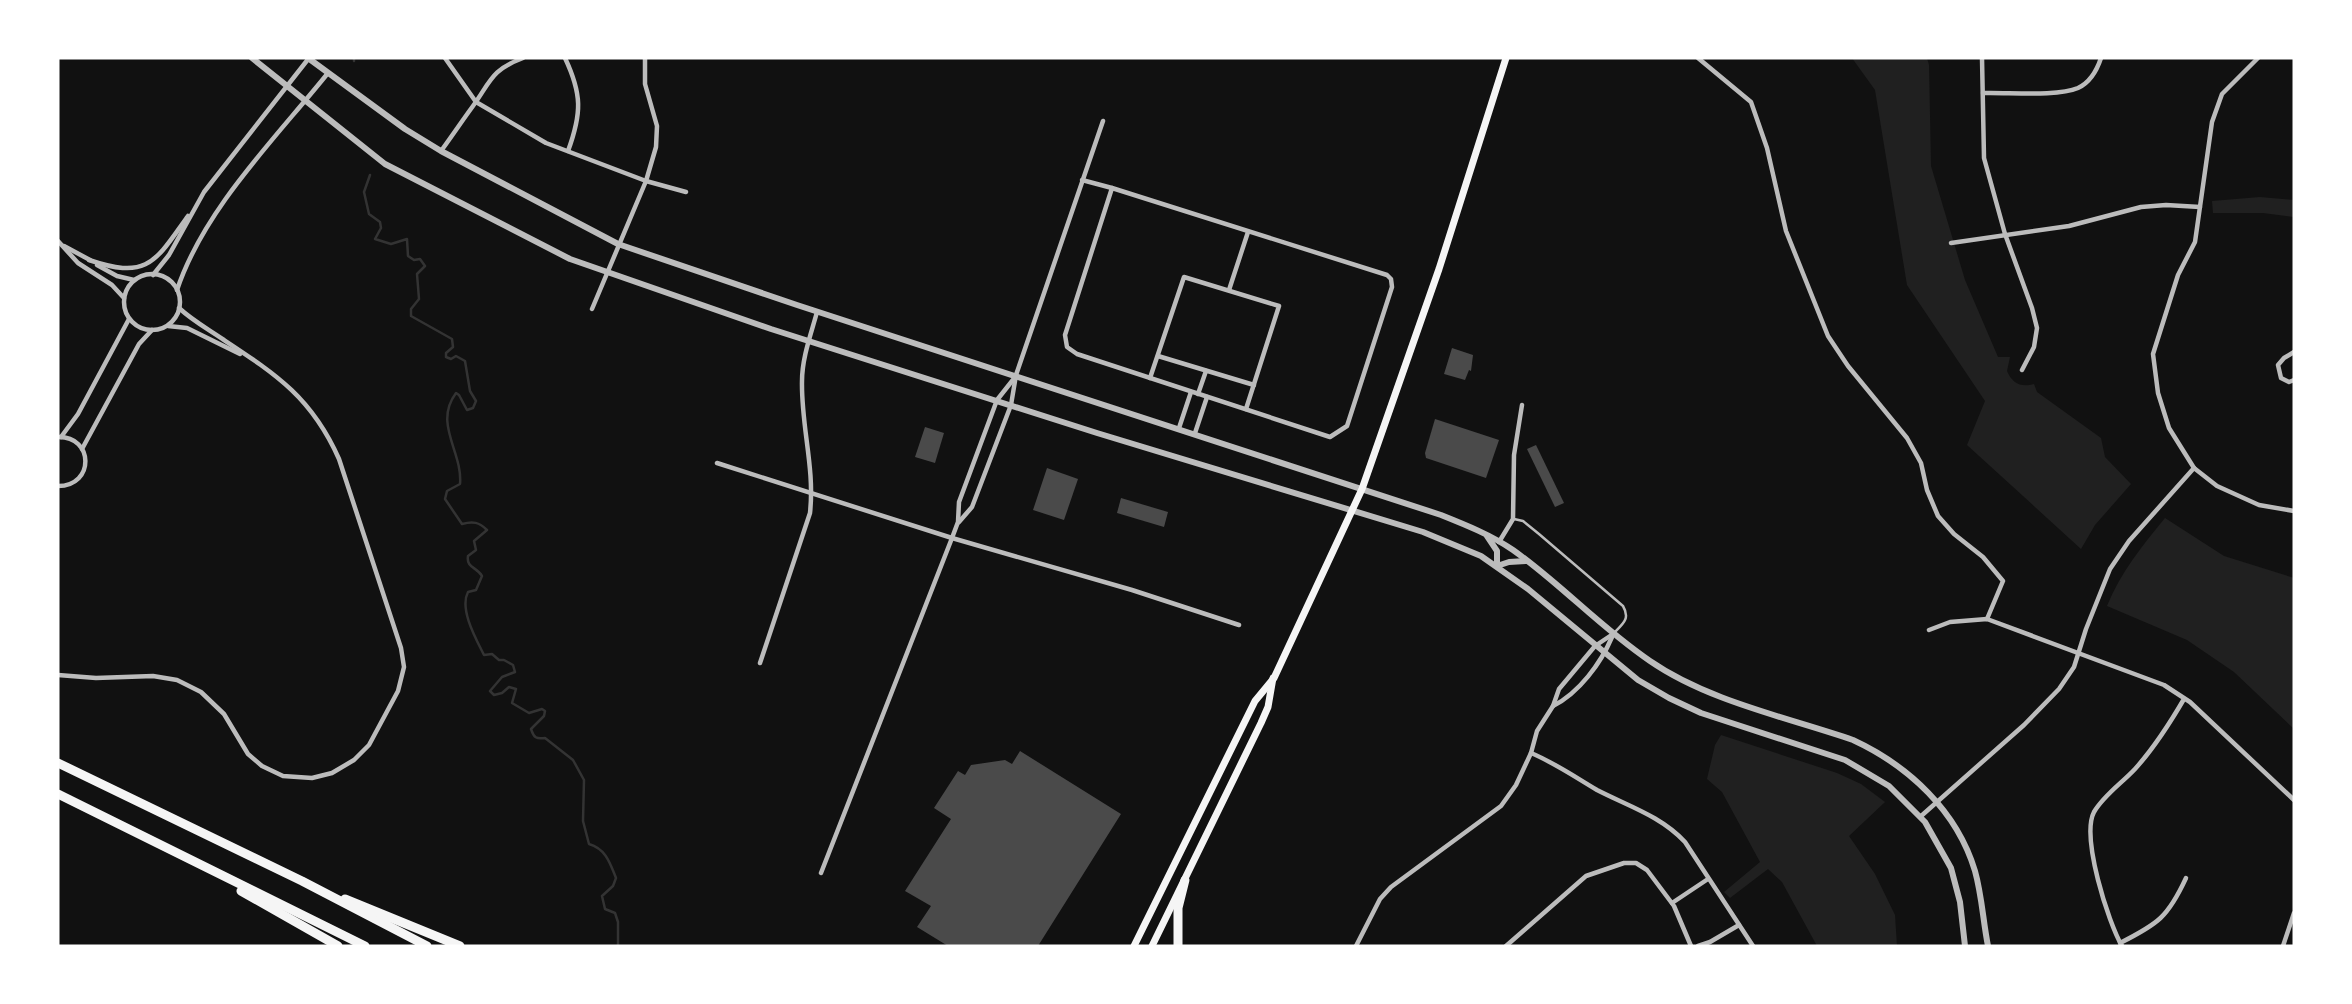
<svg xmlns="http://www.w3.org/2000/svg" width="2352" height="1004" font-family="'Fira Sans Condensed',sans-serif">
	<style>
		.green { fill: #202020 }
		.lines { fill: none; stroke-linecap: round; stroke-linejoin: round }
		.stream { stroke: #333; stroke-width: 2.5 }
		.building { fill: #4a4a4a }
		.service { stroke: #bcbcbc; stroke-width: 2.5 }
		.minor { stroke: #bcbcbc; stroke-width: 4.5 }
		.tertiary { stroke: #bcbcbc; stroke-width: 6 }
		.primary { stroke: #f5f5f5; stroke-width: 7 }
		.motorway { stroke: #f5f5f5; stroke-width: 9 }
	</style>
	<rect width="100%" height="100%" fill="#111"/>
	<g class="green">
		<path d="M1852 58H1927L1929 65 1931 166 1965 280 1998 357H2010L2007 371C2012 383 2021 388 2034 384L2037 392 2101 438 2105 457 2131 484 2095 525 2081 549 1967 445 1985 401 1907 285 1875 90Z"/>
		<path d="M2260 197 2294 200V217L2263 213H2213L2212 201Z"/>
		<path d="M2165 518 2224 556 2294 578V729L2234 672 2187 640 2107 606C2121 572 2142 546 2165 518Z"/>
		<path d="M1721 735 1837 773 1861 784 1885 802 1849 836 1875 874 1895 915 1897 946H1817L1782 882 1768 869 1730 898 1724 892 1760 862 1722 792 1707 779 1715 745Z"/>
	</g>
	<g class="lines">
		<g class="stream">
			<path d="M354 61V58"/>
			<path d="M370 175 364 192 369 214 380 222 381 228 375 239 391 244 407 239 408 256 414 260 420 259 425 266 417 274 419 299 411 309V316L452 339 453 347 446 353V357L451 359 456 356 465 361 470 391 476 401 473 408 467 410 459 395 456 393C433 424 463 452 460 484L447 491 445 499 462 524C473 521 479 522 487 530L474 541 476 550 468 556C466 568 477 567 482 576L476 590 468 592C459 609 476 639 484 655L492 654 499 660H504L513 665 515 672 502 677 490 691 494 695 502 693 509 687 516 689 512 703 529 713 542 709 545 711 544 716 531 729C534 738 536 739 545 738L573 760 584 780 583 821 589 844C606 849 610 863 616 878L613 886 602 896 605 909 615 913 618 922V946"/>
		</g>
	</g>
	<g class="building">
		<path d="M1452 348 1473 355 1471 371 1469 370 1465 380 1444 374Z"/>
		<path d="M1435 419 1499 440 1486 478 1426 458 1425 453Z"/>
		<path d="M925 427 944 433 935 463 915 457Z"/>
		<path d="M1536 445 1564 503 1555 507 1527 449Z"/>
		<path d="M1047 468 1078 479 1064 520 1033 510Z"/>
		<path d="M1121 498 1168 512 1164 527 1117 513Z"/>
		<path d="M1020 751 1121 814 1038 946H948L917 927 931 906 905 891 951 819 934 808 958 771 965 775 971 765 1005 760 1012 764Z"/>
	</g>
	<g class="lines">
		<path class="service" d="M1514 519 1523 521 1539 534 1623 606C1630 618 1624 623 1615 632"/>
		<g class="minor">
			<path d="M445 58 476 102 546 143 646 181 686 192"/>
			<path d="M565 58C582 94 582 113 568 151"/>
			<path d="M1698 58 1751 102 1767 148 1786 231 1828 336 1848 366 1907 438 1921 463 1927 490 1938 516 1954 534 1983 557 2003 581 1987 619"/>
			<path d="M1982 58 1984 158 2005 234 2032 308 2037 328 2034 347 2022 370"/>
			<path d="M2258 58 2222 94 2212 122 2195 242 2178 275 2153 354 2158 393 2169 428 2194 468 2217 486 2259 505 2294 511"/>
			<path d="M1983 93C2007 92 2057 97 2078 88 2091 82 2097 70 2101 58"/>
			<path d="M441 151C452 136 462 121 473 106 491 81 491 70 523 58"/>
			<path d="M1082 180 1112 188"/>
			<path d="M1112 188 1387 275 1391 279 1392 287 1347 426 1330 437 1077 354 1067 347 1065 335Z"/>
			<path d="M58 241 78 263 112 285 124 298"/>
			<path d="M1951 243 2069 226 2141 207 2166 205 2200 207"/>
			<path d="M64 246 90 260"/>
			<path d="M89 260C148 280 155 262 188 216"/>
			<path d="M97 265 117 276 134 280"/>
			<circle cx="152" cy="302" r="28"/>
			<path d="M153 275 169 255 204 192 309 58"/>
			<path d="M177 290C204 209 275 139 328 73"/>
			<path d="M1229 290 1248 232"/>
			<path d="M592 309 646 181 656 147 657 126 645 84V58"/>
			<path d="M168 326 187 328 240 354"/>
			<path d="M2294 352 2284 358 2278 365 2281 378 2289 382 2294 380"/>
			<path d="M1158 356 1254 385"/>
			<path d="M1150 378 1184 277 1279 306 1246 409"/>
			<path d="M1198 394 1206 371"/>
			<path d="M1179 428 1191 392"/>
			<path d="M1195 433 1207 397"/>
			<path d="M58 437C94 436 95 486 58 486"/>
			<path d="M61 437 78 414 129 319"/>
			<path d="M82 449 139 344 152 330"/>
			<path d="M717 463 952 538 1132 590 1239 625"/>
			<path d="M959 522 972 507 1011 405 1016 375 1103 121"/>
			<path d="M1499 542 1513 519 1514 455 1522 405"/>
			<path d="M1929 630 1950 622 1987 619 2164 685 2190 702 2294 800"/>
			<path d="M760 663 810 513C815 468 801 426 802 381 802 358 811 334 817 312"/>
			<path d="M58 675 96 678 153 676 177 680 201 692 224 714 248 754 262 766 283 776 312 778 332 773 354 760 369 745 398 691 404 667 401 648 339 459C312 398 277 375 224 340 208 329 193 321 179 308"/>
			<path d="M1553 706C1579 693 1601 663 1612 637"/>
			<path d="M1531 753C1555 763 1575 777 1597 790 1628 806 1661 816 1685 842L1753 946"/>
			<path d="M1920 817 2024 725 2059 689 2074 667 2086 629 2110 569 2129 541 2194 468"/>
			<path d="M821 873 952 538 958 522 959 502 997 400 1016 376"/>
			<path d="M1672 903 1708 879"/>
			<path d="M2120 943C2158 924 2168 917 2186 878"/>
			<path d="M1356 946 1380 899 1391 887 1501 806 1516 785 1531 753 1537 731 1553 706 1559 689 1595 646 1613 634"/>
			<path d="M1506 946 1586 876 1624 863H1636L1647 870 1674 906 1691 946"/>
			<path d="M1698 946 1710 942 1739 925"/>
			<path d="M2122 946C2108 922 2081 837 2094 812 2104 795 2122 783 2135 769 2154 748 2170 723 2184 699"/>
			<path d="M2283 946 2294 913"/>
		</g>
		<g class="tertiary">
			<path d="M252 58 385 164 570 259 771 329 1097 433 1423 532 1481 556 1528 589 1638 680 1669 698 1701 713 1845 760 1889 786 1925 822 1951 868 1960 902 1965 946"/>
			<path d="M308 58 405 129 441 151 618 244 797 305 1441 515C1466 525 1491 535 1513 550 1561 584 1601 628 1650 661 1708 701 1786 717 1853 740 1909 766 1957 811 1975 871 1982 896 1983 921 1988 946"/>
			<path d="M1487 536 1497 551V566L1509 562 1526 561"/>
		</g>
		<g class="primary">
			<path d="M1134 946 1255 701 1274 678 1362 489 1439 269 1506 58"/>
			<path d="M1152 946 1261 723 1268 707 1273 678"/>
		</g>
		<g class="motorway">
			<path d="M58 763 302 881 427 946"/>
			<path d="M58 794 365 946"/>
			<path d="M241 891 338 946"/>
			<path d="M345 899 460 946"/>
			<path d="M1178 946V908L1185 880"/>
		</g>
	</g>
	<rect width="2352" height="1004" fill="none" stroke="#ffffff" stroke-width="119"/>
</svg>
